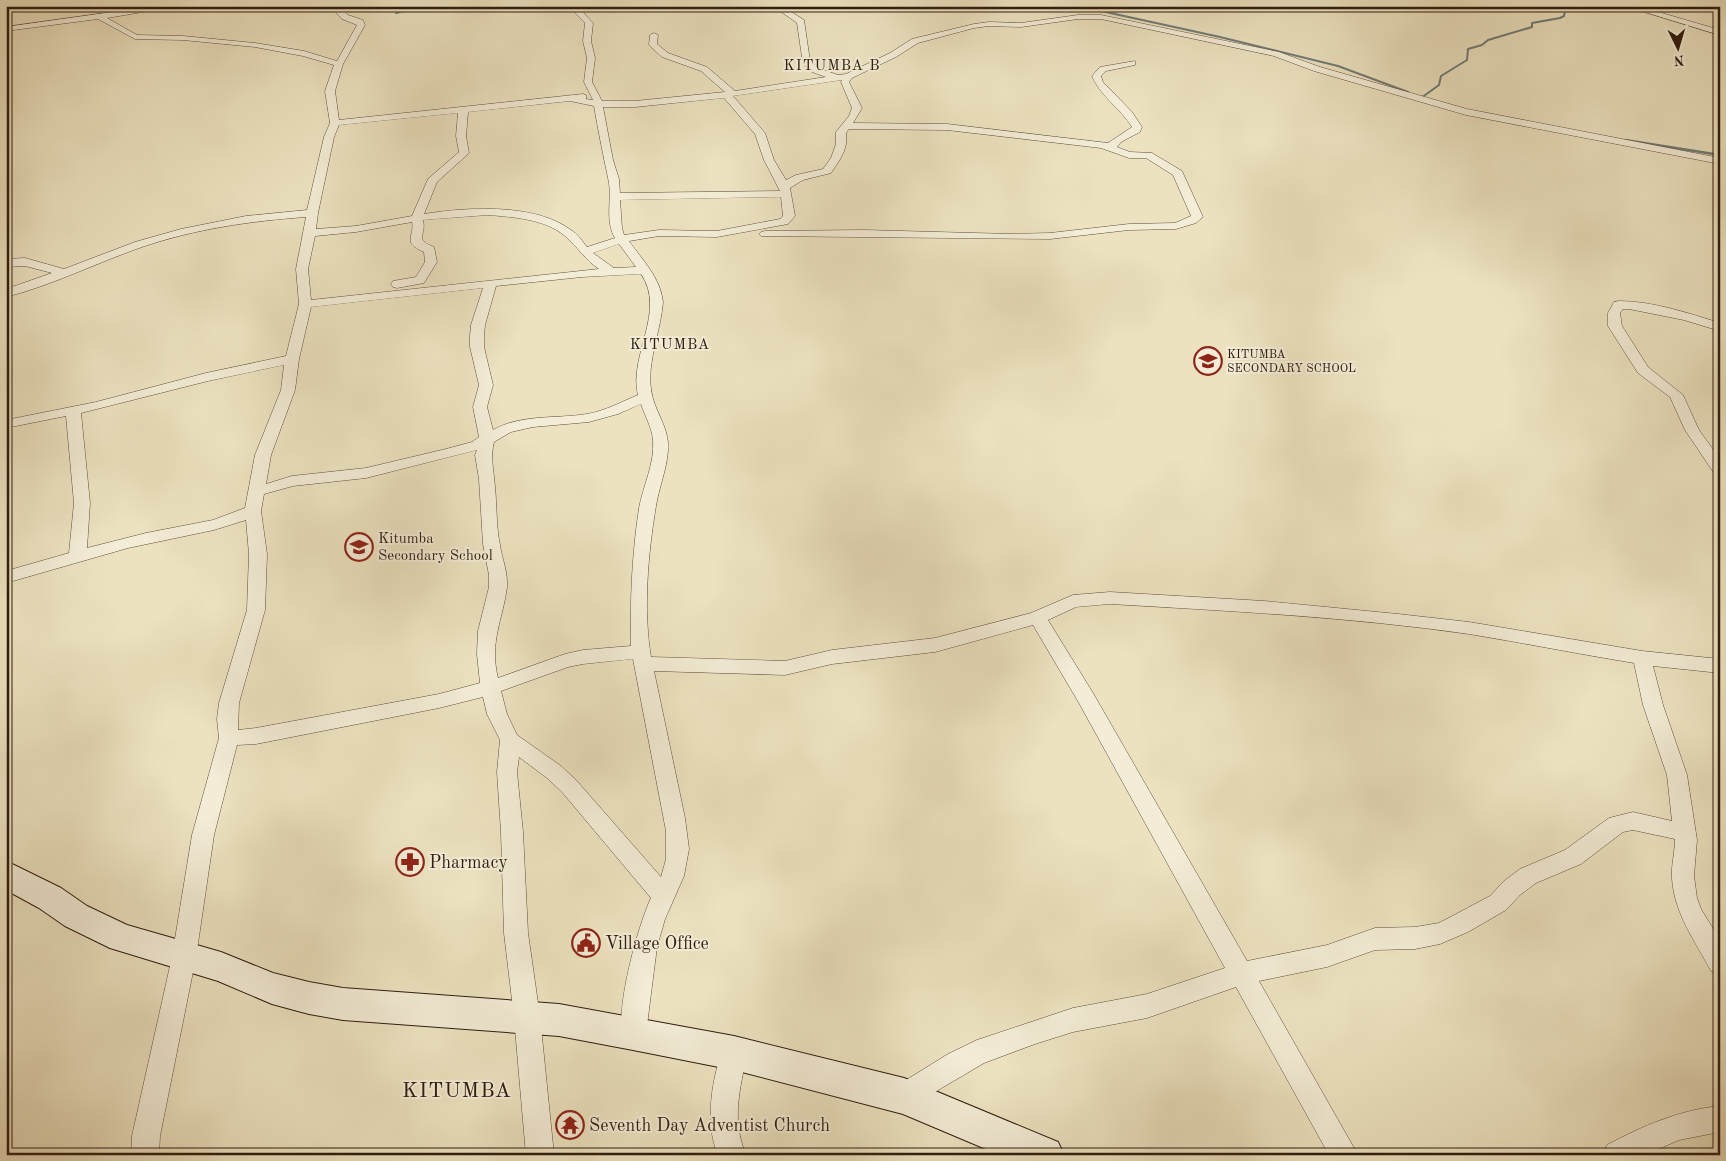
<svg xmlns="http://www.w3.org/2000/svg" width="1726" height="1161" font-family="'Old Standard TT',serif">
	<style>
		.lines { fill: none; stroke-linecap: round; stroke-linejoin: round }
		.stream-far1 { stroke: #707c77; stroke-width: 2 }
		.stream { stroke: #707c77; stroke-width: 2.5 }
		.street-casing { stroke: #5e4e3b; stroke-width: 1 }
		.secondary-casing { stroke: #2f1c0f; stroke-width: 2 }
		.street { fill: #f3ecd6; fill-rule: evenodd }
		.secondary { fill: #f3ecd6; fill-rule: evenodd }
		.labels { text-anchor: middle; stroke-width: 4; stroke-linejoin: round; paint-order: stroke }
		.far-poi-label { font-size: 12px; fill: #2f1c0f; stroke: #f3ecd6; text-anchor: start }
		.far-quarter-label { font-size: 15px; letter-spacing: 1px; fill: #2f1c0f; stroke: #f3ecd6 }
		.poi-label { font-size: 15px; fill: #2f1c0f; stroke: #f3ecd6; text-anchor: start }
		.near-poi-label { font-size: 18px; fill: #2f1c0f; stroke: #f3ecd6; text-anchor: start }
		.near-quarter-label { font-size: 21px; letter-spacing: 1px; fill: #2f1c0f; stroke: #f3ecd6 }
	</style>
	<rect width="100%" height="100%" fill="#ece2c0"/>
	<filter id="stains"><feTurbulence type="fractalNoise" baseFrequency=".004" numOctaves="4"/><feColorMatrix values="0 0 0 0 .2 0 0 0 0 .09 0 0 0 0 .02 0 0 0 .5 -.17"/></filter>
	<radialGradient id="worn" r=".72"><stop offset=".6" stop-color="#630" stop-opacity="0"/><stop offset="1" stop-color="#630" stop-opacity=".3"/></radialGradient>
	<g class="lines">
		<g class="stream-far1">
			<path d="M1017 6 1092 9 1220 37 1338 66 1408 92"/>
			<path d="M396 13 427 6"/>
			<path d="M1421 98 1439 85 1441 76 1467 60 1468 49 1482 45 1488 40 1532 27V23L1560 18 1564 16 1565 11 1594 6"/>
		</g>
		<path class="stream" d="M1625 140 1720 155"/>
		<defs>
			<g id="street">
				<path d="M155 6H178L107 18 137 35 183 36 255 43 304 51 337 61 357 25 342 19 334 11 320 6 340 7 348 15 363 20 365 25 343 64 335 91 339 120 583 94 586 95V99L593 100 584 82 587 58 583 41 585 23 568 6H577L593 23 591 41 595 58 592 82 602 101H635L725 92 701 71 662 57 649 45 650 35 654 33 658 35 657 44 668 53 707 67 735 91 826 77 812 72 803 64 797 23 773 6H782L804 20 810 61 818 68 838 75 846 74 890 53 912 39 974 24 989 22 1021 23 1078 15H1101L1279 52 1320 67 1467 109 1720 158V164L1466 115 1314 71 1274 56 1101 19H1078L1021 27 989 26 974 28 918 43 896 57 852 78 849 82 862 108 853 123 947 124 1108 143 1132 127C1121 109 1100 96 1092 76L1100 67 1135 61V65L1106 71 1101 76 1103 82 1132 112 1142 127 1140 132 1121 142 1117 147 1130 152 1152 153 1182 171 1203 217 1196 223 1176 229 1129 230 1050 239 761 236 759 234 761 232 765 231 864 230 1011 234 1050 233 1129 224 1175 223 1191 216 1173 175 1146 158H1129L1101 148 947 130 849 129C844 134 847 138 846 144 844 155 837 164 831 173L803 180 790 188 795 216 788 224 717 237 659 236 629 241C643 261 660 277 663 302 661 330 647 362 651 389 653 410 670 427 668 450 667 469 659 487 656 506 648 554 643 609 651 657L785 661 832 650 935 638 1031 613 1073 595 1110 592 1264 601 1398 614 1469 622 1642 651 1720 659V673L1653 666 1663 705 1687 775 1697 840 1694 876 1697 898 1701 909 1720 940V974L1711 971C1695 941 1674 913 1672 878 1671 866 1675 852 1675 839L1633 830 1623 832 1581 864 1536 883 1520 895 1506 910 1468 932 1440 944 1415 949 1375 950 1327 967 1259 981 1358 1155H1329L1236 987 1147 1018 1073 1032 1035 1044 984 1063 913 1105 904 1109 895 1105 891 1096 895 1087 948 1054 977 1040 1073 1008 1147 994 1225 968 1079 703 1033 625 935 652 832 664 785 675 654 671 685 818 689 849 684 876 665 919 657 947 646 1033 642 1042 633 1045 624 1042C613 1015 638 925 651 898L562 792 547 778 519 757 517 772 523 832 528 933 540 1017 554 1155H526L514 1017 504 933 501 832 497 772 500 740 487 714 483 697 439 708 256 744 237 745 214 835 196 957 160 1136 159 1155H131L132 1136 172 957 192 835 219 738 217 719 219 703 247 610 249 554 246 520 214 530 128 548 6 583V571L69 553 74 503 66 416 6 428V420L96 402 206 373 286 356 299 304 296 269 306 217C250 221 195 229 142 247 96 263 53 285 6 297V289L52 273 25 266 6 267V259L25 258 64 269 135 242 181 229 246 216 307 210 324 137 330 123 325 91 334 65 303 56 255 47 183 40 135 39 98 19 6 31V27ZM842 80 841 82 852 108 849 116 836 132V144L831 158 823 169 796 175 786 180 774 160 765 133 733 96ZM724 98 755 134 764 160 780 191 620 193 619 179 613 160 603 107H635ZM570 101 594 106C598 130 603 154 608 178 613 197 604 220 615 238L587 247C582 241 578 234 571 230 535 203 467 207 424 214L437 182 469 153 466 136 468 112ZM458 113 456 136 459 152 428 179 412 216 356 226 316 229 318 213 334 137 339 125ZM781 197 783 216 780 219 717 231 659 230 624 235 622 228 620 200ZM488 215C513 217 545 219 565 236 578 247 585 260 599 269L311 300 308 269 315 236 356 232 412 222C415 236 401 242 424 252L425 262 416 277 393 281 391 284 393 287 397 288 424 283 437 262 434 247C413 239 427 236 423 220ZM619 244 636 267 614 268 593 253ZM641 274C667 311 628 356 638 395 621 402 605 411 587 414 556 419 521 414 493 430L487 407 493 385 484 347V336L485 325 496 286 582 277ZM483 288 471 325 470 336V347L479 385 473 407 479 437 472 442 446 449 366 468 292 476 266 484 271 455 295 390 299 359 311 307ZM284 365 281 390 255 455 245 508 213 520 146 533 87 548 90 503 81 413 208 381ZM641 404C645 416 652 428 653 440 655 463 643 486 639 508 632 554 630 600 631 646L583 650 565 654 498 678C489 642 503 619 507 587 508 572 502 559 500 545 496 526 497 506 495 487 494 471 490 458 494 442L511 432 533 427 589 422 618 414ZM477 450 475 455 479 479 483 544 489 575V587L478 631 477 654 480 683 439 694 256 728 238 730 239 703 265 610 267 554 261 511 264 494 293 486 366 478ZM1110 604C1230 611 1350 617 1469 634 1524 643 1579 654 1634 663L1643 705 1667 775 1672 821 1633 812 1609 818 1565 850 1520 869 1504 881 1490 896 1439 923 1415 927 1375 928 1327 945 1247 961 1093 693 1048 620 1076 607ZM633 659 666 831V859L661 877 576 780 561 766 517 735 507 714 501 691 568 667 583 664Z"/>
				<path d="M1625 6H1638L1720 30V35Z"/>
				<path d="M1619 301C1652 301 1688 313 1720 323V331L1684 320 1629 309H1623L1620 313 1622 326 1648 367 1683 395 1699 430 1720 459V475L1714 473 1685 430 1670 397 1638 373 1608 326V313L1614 302Z"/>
				<path d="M734 1040 743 1044 747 1053C740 1090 731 1119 746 1155H718C704 1123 712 1075 725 1044Z"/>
				<path d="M1720 1106V1132L1679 1140 1645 1155H1603L1607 1145C1643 1126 1679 1110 1720 1106Z"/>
			</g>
			<path id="secondary" d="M6 861 61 888 87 906 127 925 221 952 273 973 309 982 343 988 559 1004 734 1036 904 1078 1058 1142 1064 1155H1000L903 1114 734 1070 633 1050 559 1036 343 1020 309 1014 272 1004 218 981 110 948 65 926 39 908 6 890Z"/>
		</defs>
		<use href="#street" class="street-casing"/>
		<use href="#secondary" class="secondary-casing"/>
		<use href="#street" class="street"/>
		<use href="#secondary" class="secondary"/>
	</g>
	<defs>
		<symbol id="school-ring" viewBox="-11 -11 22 22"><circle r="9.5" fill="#f3ecd6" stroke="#8f2418" stroke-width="1.5"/><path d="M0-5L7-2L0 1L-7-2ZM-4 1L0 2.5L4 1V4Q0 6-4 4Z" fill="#8f2418"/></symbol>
		<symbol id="pharmacy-ring" viewBox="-11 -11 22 22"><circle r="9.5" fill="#f3ecd6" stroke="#8f2418" stroke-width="1.5"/><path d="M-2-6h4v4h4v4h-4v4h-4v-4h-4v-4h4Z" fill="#8f2418"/></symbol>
		<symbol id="civic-ring" viewBox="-11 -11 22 22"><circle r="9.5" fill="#f3ecd6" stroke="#8f2418" stroke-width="1.5"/><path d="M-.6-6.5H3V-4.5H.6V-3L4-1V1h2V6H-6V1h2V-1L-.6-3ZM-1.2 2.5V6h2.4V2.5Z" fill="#8f2418"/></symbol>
		<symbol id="temple-ring" viewBox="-11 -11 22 22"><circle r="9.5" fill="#f3ecd6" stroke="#8f2418" stroke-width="1.5"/><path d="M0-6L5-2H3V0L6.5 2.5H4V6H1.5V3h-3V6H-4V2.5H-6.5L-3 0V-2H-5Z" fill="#8f2418"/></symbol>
	</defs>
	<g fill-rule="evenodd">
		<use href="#school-ring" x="1192" y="345" width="32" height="32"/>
		<use href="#school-ring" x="343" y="531" width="32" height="32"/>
		<use href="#pharmacy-ring" x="394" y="846" width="32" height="32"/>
		<use href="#civic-ring" x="570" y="927" width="32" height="32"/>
		<use href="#temple-ring" x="554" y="1109" width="32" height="32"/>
	</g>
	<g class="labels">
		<g class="far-poi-label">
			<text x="1227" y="358">KITUMBA<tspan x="1227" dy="14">SECONDARY SCHOOL</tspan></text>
		</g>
		<g class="far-quarter-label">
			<text x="832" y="70">KITUMBA B</text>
			<text x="670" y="349">KITUMBA</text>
		</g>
		<g class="poi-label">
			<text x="378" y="543">Kitumba<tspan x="378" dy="17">Secondary School</tspan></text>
		</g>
		<g class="near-poi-label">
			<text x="429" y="868">Pharmacy</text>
			<text x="605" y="949">Village Office</text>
			<text x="589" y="1131">Seventh Day Adventist Church</text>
		</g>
		<g class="near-quarter-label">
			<text x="457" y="1097">KITUMBA</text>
		</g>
	</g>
	<rect width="1726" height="1161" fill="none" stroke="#ece2c0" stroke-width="25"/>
	<rect x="8" y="8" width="1711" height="1146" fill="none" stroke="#2f1c0f" stroke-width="2.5"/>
	<rect x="12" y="12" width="1701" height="1136" fill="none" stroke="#2f1c0f"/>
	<g transform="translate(1678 48) rotate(175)" stroke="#f3ecd6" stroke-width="4" paint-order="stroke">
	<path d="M0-4L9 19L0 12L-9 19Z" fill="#2f1c0f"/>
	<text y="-8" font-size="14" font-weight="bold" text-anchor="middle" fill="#2f1c0f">N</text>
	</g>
	<rect width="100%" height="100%" filter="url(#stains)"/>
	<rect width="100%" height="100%" fill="url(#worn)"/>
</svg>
